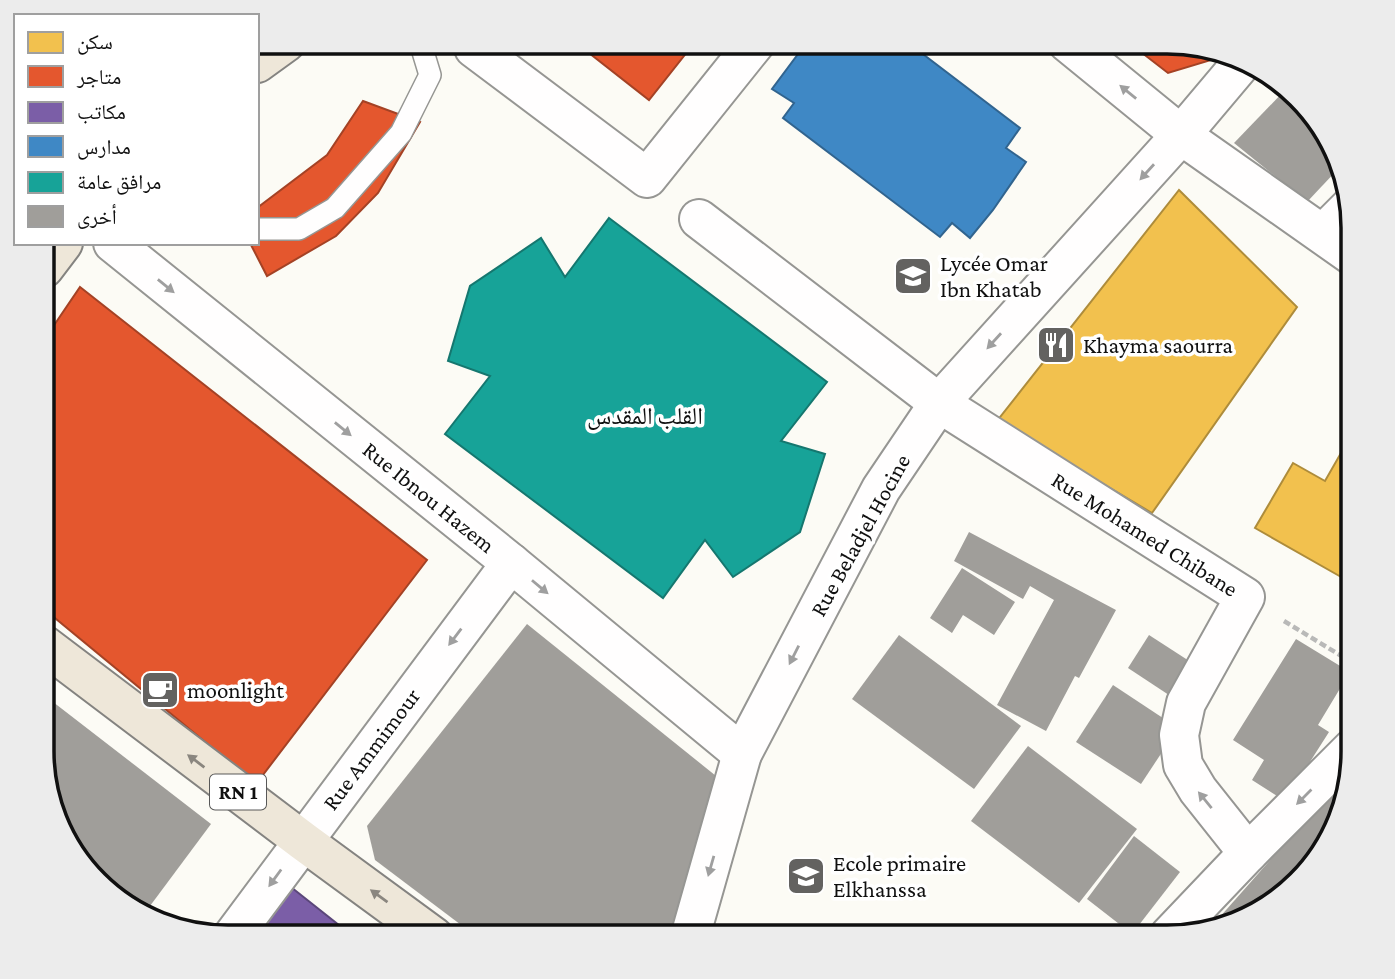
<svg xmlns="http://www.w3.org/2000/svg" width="1395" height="979" font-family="'Crimson Pro','Noto Naskh Arabic',serif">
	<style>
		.homes { fill: #f2c14e; stroke: #ae8c3b; stroke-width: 2 }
		.shops { fill: #e4572e; stroke: #a44225; stroke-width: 2 }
		.offices { fill: #7b5ea7; stroke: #5b477a; stroke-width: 2 }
		.schools { fill: #3f88c5; stroke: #31648f; stroke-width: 2 }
		.public { fill: #17a398; stroke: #15776f; stroke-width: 2 }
		.building { fill: #a09e9a }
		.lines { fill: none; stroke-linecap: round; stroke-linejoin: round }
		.service-casing { stroke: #969693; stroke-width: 24 }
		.minor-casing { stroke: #969693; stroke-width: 42 }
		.tertiary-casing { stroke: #969693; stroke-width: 42 }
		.primary-casing { stroke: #848380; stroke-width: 42 }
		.path { stroke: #b9b9b8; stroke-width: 4.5; stroke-dasharray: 7 3.5; stroke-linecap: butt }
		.service { stroke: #fffefe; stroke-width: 21 }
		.minor { stroke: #fffefe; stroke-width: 38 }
		.tertiary { stroke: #fffefe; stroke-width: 38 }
		.primary { stroke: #eee7d9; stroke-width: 38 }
		.oneway { fill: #9f9f9f }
		.oneway2 { fill: #8a867f }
		.labels { text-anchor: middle; stroke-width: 7; stroke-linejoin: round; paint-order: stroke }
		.shield { fill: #fff; stroke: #585858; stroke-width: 2 }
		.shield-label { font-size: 21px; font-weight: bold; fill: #101010 }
		.poi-label { font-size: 23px; fill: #101010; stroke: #fff; text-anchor: start }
		.street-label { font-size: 23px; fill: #101010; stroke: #fff }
		.neighbourhood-label { font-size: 24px; fill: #101010; stroke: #fff }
		.rim { fill: none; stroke: #101010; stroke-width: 3.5 }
	</style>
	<rect width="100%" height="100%" fill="#fcfbf5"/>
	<g class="homes">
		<path d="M1179 190 1297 307 1152 513 997 421Z"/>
		<path d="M1353 432V577L1350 582 1255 528 1293 463 1325 481Z"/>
	</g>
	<g class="shops">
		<path d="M575 42H695L649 100Z"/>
		<path d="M1128 42H1178L1213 55 1211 60 1168 73Z"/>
		<path d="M363 101 420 122 378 193 336 236 267 276 250 243H257V208L327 155Z"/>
		<path d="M80 287 427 560 256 784 44 609V340Z"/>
	</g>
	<path class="offices" d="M277 876 354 937H232Z"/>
	<path class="schools" d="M807 42H907L1020 128 1006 148 1026 162 993 210 970 238 952 223 940 237 783 118 794 103 772 89Z"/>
	<path class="public" d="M609 218 827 382 781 441 825 454 800 532 733 577 705 540 663 598 445 434 490 376 448 361 470 286 541 238 565 277Z"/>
	<g class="building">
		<path d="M1287 88 1328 136 1338 169 1307 202 1234 143Z"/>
		<path d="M969 532 1116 610 1079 678 1075 676 1046 731 997 705 1054 600 1030 586 1023 599 954 561Z"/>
		<path d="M962 568 1015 602 994 635 963 615 952 633 930 618Z"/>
		<path d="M527 624 721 780 678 937H477L375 860 367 826Z"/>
		<path d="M899 635 1021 726 974 789 852 699Z"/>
		<path d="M1149 635 1200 668 1178 701 1128 668Z"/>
		<path d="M1296 639 1350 672 1318 725 1329 732 1285 801 1252 780 1264 760 1233 740Z"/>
		<path d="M1113 685 1178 728 1141 784 1076 742Z"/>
		<path d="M44 695 211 824 147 910 115 899 67 844 44 775Z"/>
		<path d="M1028 746 1137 829 1079 903 971 821Z"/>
		<path d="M1349 771 1315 864 1249 918 1211 927Z"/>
		<path d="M1134 836 1180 872 1132 934 1087 899Z"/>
	</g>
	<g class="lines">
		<defs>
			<path id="service" d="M257 229H299L335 208 401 133 430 75 420 42"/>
			<g id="minor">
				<path d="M1067 42 1181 135 1353 256"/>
				<path d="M474 48 647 178 756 42"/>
				<path d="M699 219 939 403 1245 597 1186 703 1179 735 1183 765 1198 790 1248 853"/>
				<path d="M1323 234 1350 207"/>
				<path d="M113 243 511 563 742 754"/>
				<path d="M1169 936 1248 853 1353 748"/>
				<path d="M232 937 511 563"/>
			</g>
			<path id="tertiary" d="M690 937 742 754 881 489 939 403 1181 135 1240 65"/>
			<g id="primary">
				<path d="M257 63 286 42"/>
				<path d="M44 268 63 243"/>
				<path d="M44 645 303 841 434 937"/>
			</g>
		</defs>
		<use href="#service" class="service-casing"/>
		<use href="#minor" class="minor-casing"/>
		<use href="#tertiary" class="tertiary-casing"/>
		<use href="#primary" class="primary-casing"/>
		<path class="path" d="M1284 621 1353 663"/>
		<use href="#service" class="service"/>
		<use href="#minor" class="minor"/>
		<use href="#tertiary" class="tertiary"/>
		<use href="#primary" class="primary"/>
	</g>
	<defs><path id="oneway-solid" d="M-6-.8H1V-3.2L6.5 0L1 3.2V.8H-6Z" transform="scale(1.75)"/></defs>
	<g class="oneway">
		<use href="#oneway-solid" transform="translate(1128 92) rotate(-141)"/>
		<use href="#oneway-solid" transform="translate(1147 172) rotate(132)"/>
		<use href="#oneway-solid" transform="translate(166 286) rotate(39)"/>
		<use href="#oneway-solid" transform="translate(994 341) rotate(132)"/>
		<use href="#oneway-solid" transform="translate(343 429) rotate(39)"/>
		<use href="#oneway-solid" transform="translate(540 587) rotate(40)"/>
		<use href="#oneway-solid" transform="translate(455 637) rotate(127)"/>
		<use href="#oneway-solid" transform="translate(794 655) rotate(117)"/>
		<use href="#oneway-solid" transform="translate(1304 797) rotate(135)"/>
		<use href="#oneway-solid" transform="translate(1205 800) rotate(-129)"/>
		<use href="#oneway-solid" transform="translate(711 866) rotate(106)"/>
		<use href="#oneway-solid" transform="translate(275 878) rotate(126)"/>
	</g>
	<g class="oneway2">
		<use href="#oneway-solid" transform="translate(196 761) rotate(-143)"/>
		<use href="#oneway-solid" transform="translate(379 896) rotate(-144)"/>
	</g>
	<defs>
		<symbol id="school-square" viewBox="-11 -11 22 22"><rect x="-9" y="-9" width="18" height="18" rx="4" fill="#636260" stroke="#fff"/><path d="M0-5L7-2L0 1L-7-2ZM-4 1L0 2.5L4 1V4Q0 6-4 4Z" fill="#fff"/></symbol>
		<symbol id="restaurant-square" viewBox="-11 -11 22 22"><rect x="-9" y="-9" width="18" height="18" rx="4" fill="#636260" stroke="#fff"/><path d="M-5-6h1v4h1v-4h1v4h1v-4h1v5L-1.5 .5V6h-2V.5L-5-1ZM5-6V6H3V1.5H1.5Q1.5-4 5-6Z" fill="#fff"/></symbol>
		<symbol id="cafe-square" viewBox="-11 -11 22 22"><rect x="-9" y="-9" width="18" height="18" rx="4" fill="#636260" stroke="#fff"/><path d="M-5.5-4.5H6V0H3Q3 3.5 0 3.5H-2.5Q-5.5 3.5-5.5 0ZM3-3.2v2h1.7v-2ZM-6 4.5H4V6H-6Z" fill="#fff"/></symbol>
	</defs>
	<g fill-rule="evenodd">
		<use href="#school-square" x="891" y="254" width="44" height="44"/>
		<use href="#restaurant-square" x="1034" y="323" width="44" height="44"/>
		<use href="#cafe-square" x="138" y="668" width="44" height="44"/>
		<use href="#school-square" x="784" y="854" width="44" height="44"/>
	</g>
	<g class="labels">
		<rect class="shield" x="210" y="774.5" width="56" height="35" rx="5"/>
		<g class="shield-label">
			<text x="238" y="799">RN 1</text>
		</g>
		<g class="poi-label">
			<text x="940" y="271">Lycée Omar<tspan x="940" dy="26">Ibn Khatab</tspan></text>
			<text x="1083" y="353">Khayma saourra</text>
			<text x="187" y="698">moonlight</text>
			<text x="833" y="871">Ecole primaire<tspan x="833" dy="26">Elkhanssa</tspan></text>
		</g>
		<g class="street-label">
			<text transform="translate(429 497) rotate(39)" y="8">Rue Ibnou Hazem</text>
			<text transform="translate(1145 534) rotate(32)" y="8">Rue Mohamed Chibane</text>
			<text transform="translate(860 535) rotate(-61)" y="8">Rue Beladjel Hocine</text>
			<text transform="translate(371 749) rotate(-53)" y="8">Rue Ammimour</text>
		</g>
		<g class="neighbourhood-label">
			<text x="645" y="424">القلب المقدس</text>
		</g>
	</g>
	<path d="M0 0H1395V979H0ZM228 54H1167A174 174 0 0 1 1341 228V751A174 174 0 0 1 1167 925H228A174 174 0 0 1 54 751V228A174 174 0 0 1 228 54Z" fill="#ececec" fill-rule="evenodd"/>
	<path class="rim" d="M228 54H1167A174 174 0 0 1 1341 228V751A174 174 0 0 1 1167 925H228A174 174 0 0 1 54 751V228A174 174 0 0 1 228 54Z"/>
	<rect x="14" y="14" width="245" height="231" fill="#ffffff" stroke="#9f9f9f" stroke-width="2"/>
	<rect x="28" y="32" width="35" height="21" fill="#f2c14e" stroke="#9f9f9f" stroke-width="2"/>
	<text x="77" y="49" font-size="21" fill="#101010">سكن</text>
	<rect x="28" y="66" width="35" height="21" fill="#e4572e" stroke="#9f9f9f" stroke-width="2"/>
	<text x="77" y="84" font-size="21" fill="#101010">متاجر</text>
	<rect x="28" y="102" width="35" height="21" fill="#7b5ea7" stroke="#9f9f9f" stroke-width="2"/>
	<text x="77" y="119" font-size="21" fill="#101010">مكاتب</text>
	<rect x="28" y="136" width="35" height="21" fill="#3f88c5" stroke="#9f9f9f" stroke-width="2"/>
	<text x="77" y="154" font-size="21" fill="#101010">مدارس</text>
	<rect x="28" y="172" width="35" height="21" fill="#17a398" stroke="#9f9f9f" stroke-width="2"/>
	<text x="77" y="189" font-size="21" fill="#101010">مرافق عامة</text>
	<rect x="28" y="206" width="35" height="21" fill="#a09e9a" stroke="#9f9f9f" stroke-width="2"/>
	<text x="77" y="224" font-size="21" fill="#101010">أخرى</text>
</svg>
